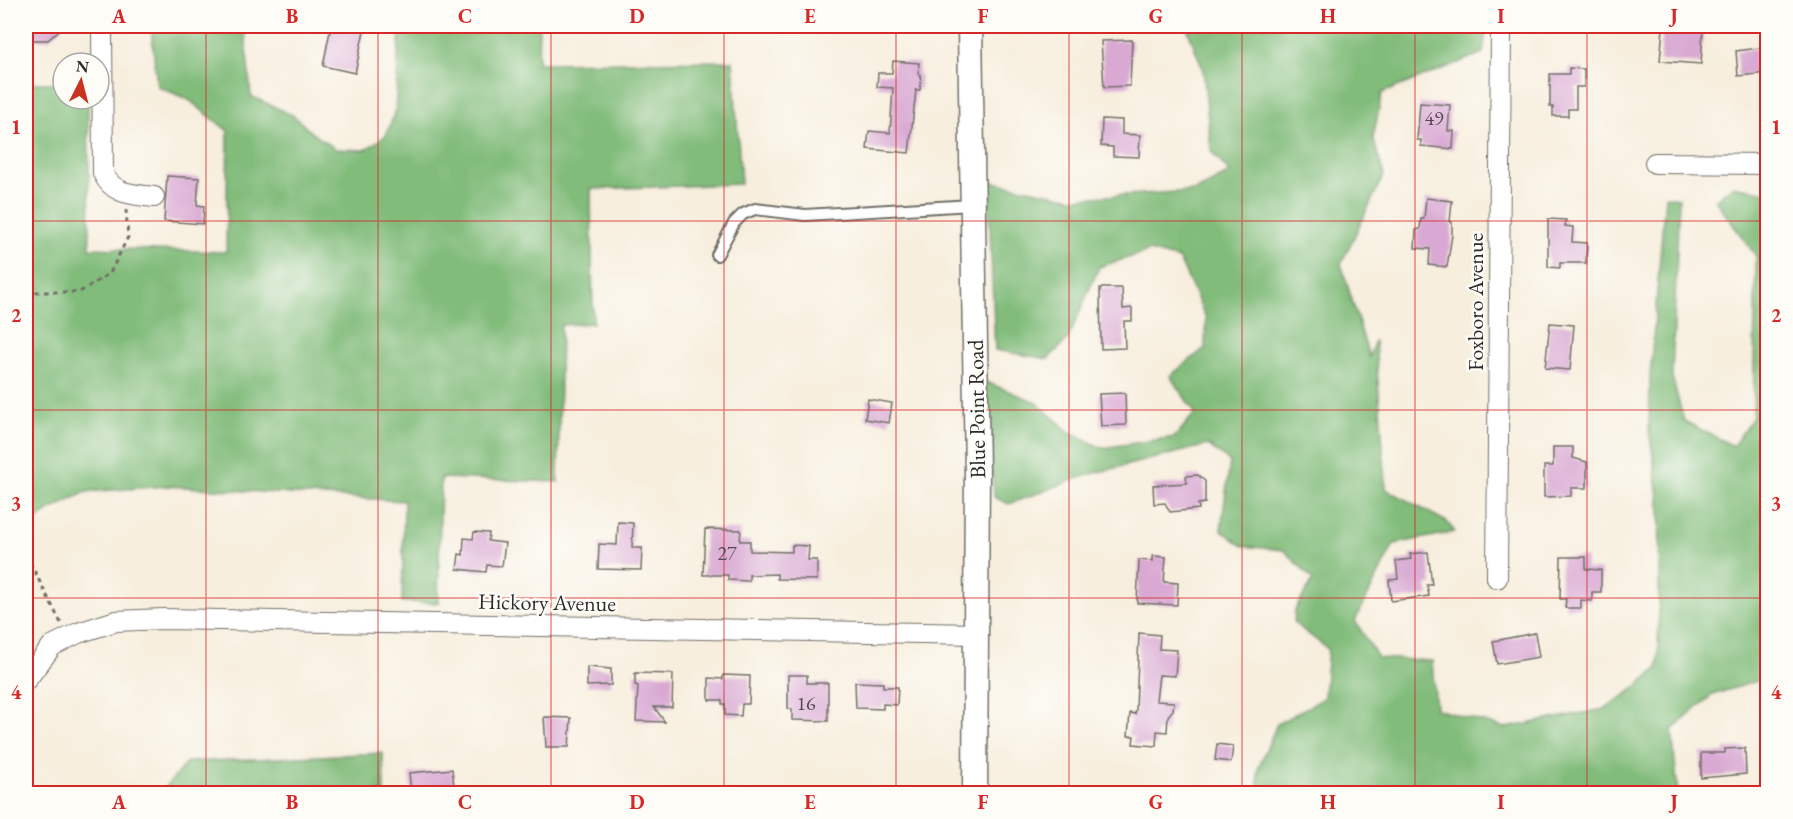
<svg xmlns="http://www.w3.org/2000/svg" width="1793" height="819" font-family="'EB Garamond',serif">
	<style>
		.forest { fill: #81bc7a; stroke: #567452; stroke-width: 1.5 }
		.building { fill: #d9a9d3 }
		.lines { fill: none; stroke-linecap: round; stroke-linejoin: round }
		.service-casing { stroke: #726f69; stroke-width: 14 }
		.minor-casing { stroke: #726f69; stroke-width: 22 }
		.tertiary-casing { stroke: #726f69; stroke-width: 27 }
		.path { stroke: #726f69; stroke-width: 3; stroke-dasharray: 4.5 4.5; stroke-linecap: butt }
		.service { stroke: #fff; stroke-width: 10 }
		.minor { stroke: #fff; stroke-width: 20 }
		.tertiary { stroke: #fff; stroke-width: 24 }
		.grid { fill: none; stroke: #d62828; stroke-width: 1.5; stroke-opacity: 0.55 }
		.labels { text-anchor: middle; stroke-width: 5; stroke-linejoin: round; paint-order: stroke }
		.number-label { font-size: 20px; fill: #564a55 }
		.street-label { font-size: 22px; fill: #2b2b2b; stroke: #fdfcf7 }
		.neatline { fill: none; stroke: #d62828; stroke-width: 2 }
		.grid-label { font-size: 20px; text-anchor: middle; font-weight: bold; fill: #d62828 }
	</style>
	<rect width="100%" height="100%" fill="#fdfcf7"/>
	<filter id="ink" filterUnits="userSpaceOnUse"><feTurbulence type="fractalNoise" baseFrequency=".0167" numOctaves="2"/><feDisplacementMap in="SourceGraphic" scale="12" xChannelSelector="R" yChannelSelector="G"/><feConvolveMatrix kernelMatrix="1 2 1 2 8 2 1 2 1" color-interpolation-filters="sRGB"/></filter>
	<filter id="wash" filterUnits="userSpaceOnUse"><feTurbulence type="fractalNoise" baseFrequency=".008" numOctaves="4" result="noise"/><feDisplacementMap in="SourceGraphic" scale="24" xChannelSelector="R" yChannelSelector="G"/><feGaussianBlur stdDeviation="1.35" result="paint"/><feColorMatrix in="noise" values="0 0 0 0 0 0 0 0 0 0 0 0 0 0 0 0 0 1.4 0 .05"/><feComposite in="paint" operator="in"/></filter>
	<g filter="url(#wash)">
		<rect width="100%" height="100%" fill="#f7eedd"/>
		<g class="forest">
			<path d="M151 26H185L245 33 251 96 294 116 311 132 336 149 365 150 386 135 395 113 400 26H539L538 63 733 61 741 184 591 189 593 323 561 325 558 482 441 478 438 603 402 602 404 501 167 486 86 492 48 511 34 523 26 512V83H63V99H88L90 248 226 252 228 131 189 100 157 86Z"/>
			<path d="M1196 26H1487L1483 53 1382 93 1373 138 1384 175 1341 264 1369 357 1375 340 1386 489 1447 522 1455 532 1394 544 1355 621 1378 658 1432 661 1436 709 1505 728 1604 709 1630 692 1658 668 1660 503 1649 430 1650 376 1665 196 1679 198 1672 377 1684 421 1733 446 1753 417 1756 256 1715 200 1732 186 1767 192V678L1712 695 1672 730 1678 793H1258V769L1277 724 1324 698 1328 649 1294 623 1295 610 1313 580 1284 550 1243 546 1221 530 1230 462 1208 445 1087 475 1009 504 994 497 986 382 1036 402 1068 431 1102 448 1175 437 1195 413 1170 376 1205 348 1206 318 1179 259 1149 251 1099 267 1068 339 1048 359 995 350 988 181 1073 198 1195 191 1230 173 1211 151 1203 69 1188 31Z"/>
			<path d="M383 753 384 793H161L187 762Z"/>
		</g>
		<g id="blocks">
			<g class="building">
				<path d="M30 26H64L48 40H29Z"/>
				<path d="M331 26H365L355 73 323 66Z"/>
				<path d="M1663 28 1703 30 1701 64 1660 61Z"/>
				<path d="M1132 40 1130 86 1104 87 1101 41Z"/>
				<path d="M1767 47V73L1738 76 1736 51Z"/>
				<path d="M893 61 919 63 918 74 921 75 920 90H916L909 153 867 149 869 131 890 133 893 88 877 87 878 73H892Z"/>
				<path d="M1569 68 1584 69V87H1576V109H1568V116H1553V107H1550V74H1569Z"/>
				<path d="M1420 103 1450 105 1448 131H1454L1453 149 1421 146V140H1417Z"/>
				<path d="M1102 119 1122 120V134L1140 135 1139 157 1113 156V147L1101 146Z"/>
				<path d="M167 176 199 178 197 205 204 206 203 224 164 221Z"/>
				<path d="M1426 198 1452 201 1450 222H1452V235L1447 267 1429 265 1430 249 1415 248 1416 230 1420 229 1421 219H1424Z"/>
				<path d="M1548 219 1566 220 1565 226 1573 227 1572 242 1587 243 1586 263H1560V268L1548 267Z"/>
				<path d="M1100 288H1122L1123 309 1132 308V321H1124L1125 348 1101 349Z"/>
				<path d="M1550 323 1574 325 1570 370 1545 368Z"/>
				<path d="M1125 393 1126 425 1101 426 1099 394Z"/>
				<path d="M868 399 892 403 889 423 865 419Z"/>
				<path d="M1553 447H1573V458L1587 462V488H1571V496L1544 497V466H1553Z"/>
				<path d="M1198 475 1205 481V503L1198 504 1199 509 1170 512 1165 503 1154 504 1153 485 1187 483 1186 476Z"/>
				<path d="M618 522 633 523 632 548H642L641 570 598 569 599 544 617 545Z"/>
				<path d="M705 529 741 530 740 541H750V551L792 552V545L809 546 808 560H817V580L777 579V574L749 575V581L728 580V575H703Z"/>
				<path d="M474 532 489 533 488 541 505 543 502 566 487 565 486 572 457 569 459 554 463 555 464 538 473 539Z"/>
				<path d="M1428 552 1432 585H1427L1429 596 1391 601 1389 580 1398 579 1396 561 1411 559 1410 554Z"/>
				<path d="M1153 556 1166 557 1164 582 1178 583 1177 605 1137 603 1139 560 1153 561Z"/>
				<path d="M1561 557H1586V569L1601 570V592H1592V601L1581 600V608H1565L1566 599H1560Z"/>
				<path d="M1139 633 1160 635 1159 649 1177 650 1175 676 1159 675 1156 701 1174 702 1173 710 1168 716 1167 732 1157 731 1156 746 1133 744 1134 736H1128L1130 713 1135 714 1136 710Z"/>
				<path d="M1535 633 1539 657 1497 664 1493 641Z"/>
				<path d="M587 667 611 669V685L587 686Z"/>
				<path d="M635 673 673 674 672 707H654L665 722 636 721 638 686 635 685Z"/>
				<path d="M723 675 750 676 749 704H742L741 716 725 715V704H722V700H709V678L723 679Z"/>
				<path d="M788 675H807V683H828V721L792 720V709H788Z"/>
				<path d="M855 682 883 683V687H898L897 705 883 704V709L856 708Z"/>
				<path d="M544 717 571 718 569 747H546Z"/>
				<path d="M1217 744 1233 746 1231 762 1215 760Z"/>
				<path d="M1745 748 1746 774 1701 778V753H1725V749Z"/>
				<path d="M452 769 455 794H435V789L411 791 409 773Z"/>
			</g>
		</g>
	</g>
	<g filter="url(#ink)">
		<use href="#blocks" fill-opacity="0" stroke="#726f69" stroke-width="1.5"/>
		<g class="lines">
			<defs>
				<path id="service" d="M717 255 734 223 743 214 755 209 805 215 972 205"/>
				<g id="minor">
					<path d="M102 26 103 173C113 195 132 194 154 197"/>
					<path d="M1655 163 1768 164"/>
					<path d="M1497 578 1501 26"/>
					<path d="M26 680 52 646 78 633 116 621 163 619 978 634"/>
				</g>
				<path id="tertiary" d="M970 26 977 472 975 794"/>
			</defs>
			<use href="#service" class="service-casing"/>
			<use href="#minor" class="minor-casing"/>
			<use href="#tertiary" class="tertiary-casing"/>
			<g class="path">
				<path d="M26 292H80L110 273 128 237 126 210"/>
				<path d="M26 555 61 623"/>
			</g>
			<use href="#service" class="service"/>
			<use href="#minor" class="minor"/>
			<use href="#tertiary" class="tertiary"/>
		</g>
	</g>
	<path class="grid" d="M206 26V794M378 26V794M551 26V794M724 26V794M896 26V794M1069 26V794M1242 26V794M1415 26V794M1587 26V794M26 221H1768M26 410H1768M26 598H1768"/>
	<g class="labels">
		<g class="number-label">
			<text x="1434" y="125">49</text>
			<text x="727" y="560">27</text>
			<text x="806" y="710">16</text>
		</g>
		<g class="street-label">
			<text transform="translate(1475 302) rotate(-90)" y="8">Foxboro Avenue</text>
			<text transform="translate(976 409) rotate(-91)" y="8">Blue Point Road</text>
			<text transform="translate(547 602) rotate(1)" y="8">Hickory Avenue</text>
		</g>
	</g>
	<rect width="1793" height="819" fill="none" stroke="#fdfcf7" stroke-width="66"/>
	<g transform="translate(81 81) rotate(6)"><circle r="28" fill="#fdfcf7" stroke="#a9a8a5" stroke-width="1.5"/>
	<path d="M0-4.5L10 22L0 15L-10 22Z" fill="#c8321e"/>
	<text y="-9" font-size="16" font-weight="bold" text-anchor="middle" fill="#2b2b2b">N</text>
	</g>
	<rect x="33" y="33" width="1727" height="753" class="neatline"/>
	<g class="grid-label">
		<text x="119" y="23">A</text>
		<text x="292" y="23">B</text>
		<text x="465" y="23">C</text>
		<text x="637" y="23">D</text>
		<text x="810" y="23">E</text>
		<text x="983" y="23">F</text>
		<text x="1156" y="23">G</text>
		<text x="1328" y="23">H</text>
		<text x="1501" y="23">I</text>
		<text x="1674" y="23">J</text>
		<text x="16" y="134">1</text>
		<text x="1776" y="134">1</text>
		<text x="16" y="322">2</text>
		<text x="1776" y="322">2</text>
		<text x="16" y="510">3</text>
		<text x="1776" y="510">3</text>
		<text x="16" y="699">4</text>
		<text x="1776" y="699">4</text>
		<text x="119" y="809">A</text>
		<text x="292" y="809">B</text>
		<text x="465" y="809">C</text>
		<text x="637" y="809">D</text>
		<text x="810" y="809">E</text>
		<text x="983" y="809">F</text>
		<text x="1156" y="809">G</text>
		<text x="1328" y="809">H</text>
		<text x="1501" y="809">I</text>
		<text x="1674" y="809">J</text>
	</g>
</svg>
